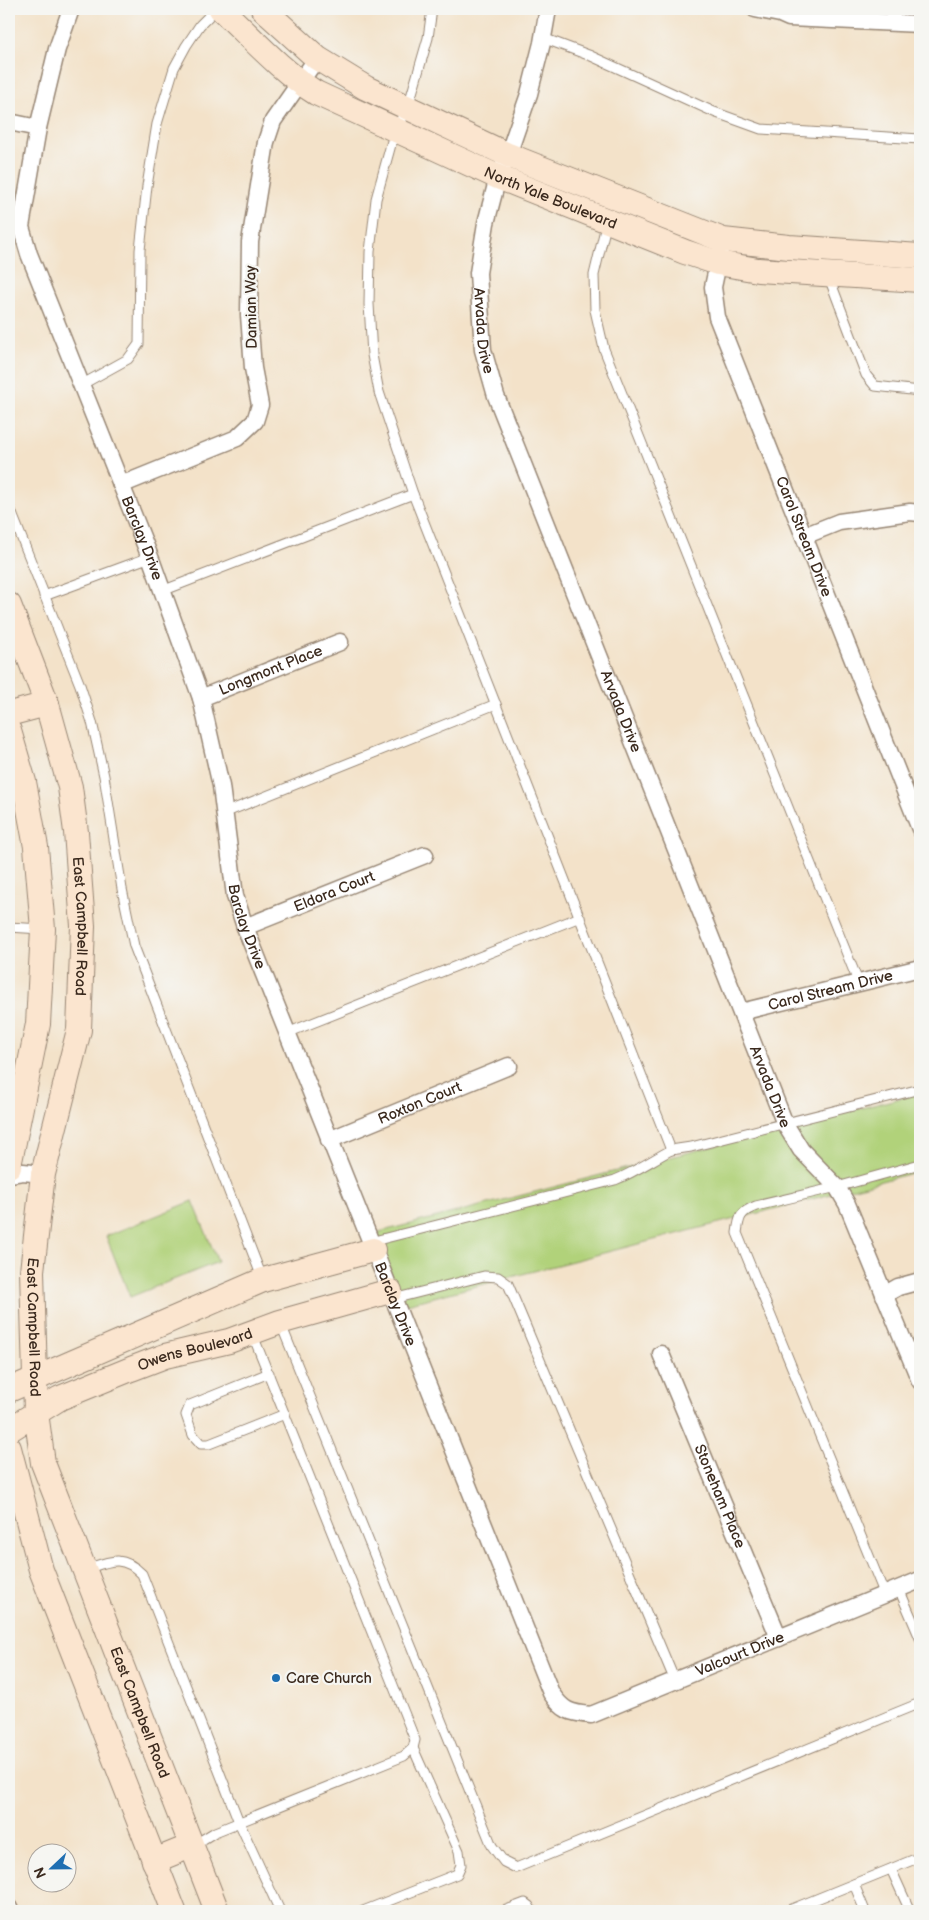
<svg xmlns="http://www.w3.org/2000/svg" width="929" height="1920" font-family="'Balsamiq Sans',sans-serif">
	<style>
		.green { fill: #b1d27a; stroke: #767e4c }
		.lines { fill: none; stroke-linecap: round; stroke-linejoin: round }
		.lane-casing { stroke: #978674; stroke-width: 11 }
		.street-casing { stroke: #978674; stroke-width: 19 }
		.secondary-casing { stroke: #978674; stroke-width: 26 }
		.lane { stroke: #fff; stroke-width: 9 }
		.street { stroke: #fff; stroke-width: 16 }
		.secondary { stroke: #fbe5cf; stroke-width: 24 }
		.poi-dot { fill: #1f6fb2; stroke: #f6f6f2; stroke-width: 2 }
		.labels { text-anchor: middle; stroke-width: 4.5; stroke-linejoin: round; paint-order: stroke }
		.street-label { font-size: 15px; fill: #3b2a1e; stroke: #f6f6f2 }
		.poi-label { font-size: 15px; fill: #3b2a1e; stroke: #f6f6f2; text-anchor: start }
	</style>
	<rect width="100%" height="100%" fill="#f6f6f2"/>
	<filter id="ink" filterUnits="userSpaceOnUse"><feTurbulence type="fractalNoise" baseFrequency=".02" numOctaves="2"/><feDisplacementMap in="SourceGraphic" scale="10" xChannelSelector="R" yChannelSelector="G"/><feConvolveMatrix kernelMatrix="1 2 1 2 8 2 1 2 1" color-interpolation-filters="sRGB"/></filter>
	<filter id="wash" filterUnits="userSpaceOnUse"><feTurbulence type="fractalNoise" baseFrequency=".0096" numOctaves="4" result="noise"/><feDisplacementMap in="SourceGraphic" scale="20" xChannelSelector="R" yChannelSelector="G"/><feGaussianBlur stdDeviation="1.12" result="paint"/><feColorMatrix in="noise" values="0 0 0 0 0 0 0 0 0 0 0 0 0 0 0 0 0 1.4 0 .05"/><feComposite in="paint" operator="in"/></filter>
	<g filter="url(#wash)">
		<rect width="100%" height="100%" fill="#f3e2c9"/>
		<g class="green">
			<path d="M920 1093V1171L403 1305 375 1233Z"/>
			<path d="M193 1201 218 1262 130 1297 106 1236Z"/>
		</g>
	</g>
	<g filter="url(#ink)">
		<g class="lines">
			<defs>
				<g id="lane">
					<path d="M543 38 591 56 714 112 761 129 920 139"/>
					<path d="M607 221 594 275 595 310 604 349 859 984"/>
					<path d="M828 275 866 375 875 386 920 391"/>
					<path d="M81 385 128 359 139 344 140 250 147 186 157 124 174 68 186 46 200 25 216 9"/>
					<path d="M9 506 80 685 92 722 104 776 122 889 134 946 263 1280"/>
					<path d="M162 591 413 494"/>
					<path d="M44 596 150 557"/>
					<path d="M224 813 496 704"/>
					<path d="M9 927 41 929"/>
					<path d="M287 1033 580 917"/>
					<path d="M671 1150 691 1147 920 1089"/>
					<path d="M370 1242 615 1180C635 1172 652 1160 671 1150L413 494 379 392 372 355 369 304 370 252 376 199 395 130 408 107 428 38 432 9"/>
					<path d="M393 1299 484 1276 498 1277 508 1284 675 1681"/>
					<path d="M280 1322 492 1846 504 1862 516 1868 920 1703"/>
					<path d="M269 1373 190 1405 186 1415 193 1435 201 1444H209L285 1414"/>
					<path d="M86 1569C110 1561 122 1554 142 1574L239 1822 280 1911"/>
					<path d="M899 1589 920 1638"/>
					<path d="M885 1595 737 1233C739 1217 740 1212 756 1206L837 1187 920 1164"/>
					<path d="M192 1846 215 1832 404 1756 413 1748 415 1740 252 1333"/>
					<path d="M891 1869 910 1911"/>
					<path d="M854 1884 865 1911"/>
					<path d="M363 1911 457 1874 461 1865 459 1851 413 1748"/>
					<path d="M504 1911 525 1903 529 1906 532 1911"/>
					<path d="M787 1911 920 1857"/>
				</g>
				<g id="street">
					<path id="s1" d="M71 9 57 49 38 128 21 227 29 254 152 562 201 698 221 786 235 896 245 927 551 1693C563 1711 570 1713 591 1715L920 1580"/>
					<path id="s2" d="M548 9 542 43 529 94 508 155 498 177 486 223 478 273 483 350 496 396 785 1124 801 1150 837 1187 847 1204 920 1381"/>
					<path d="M755 9 780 14 789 18 920 24"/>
					<path d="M9 122 38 128"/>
					<path id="s3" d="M720 254 713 287 717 317 920 829"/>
					<path d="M121 485 237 438 255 421 260 405 253 368 249 315 250 242 266 142 273 121 317 58"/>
					<path d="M804 536 839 522 910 512 920 513"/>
					<path id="s4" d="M201 698 340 642"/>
					<path id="s5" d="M245 927 425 855"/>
					<path id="s6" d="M741 1012 920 968"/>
					<path id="s7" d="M329 1140 509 1066"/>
					<path d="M9 1174 23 1172 43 1174"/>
					<path d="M884 1295 898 1287 920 1281"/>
					<path id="s8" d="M661 1354 779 1638"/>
					<path d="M9 1908 10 1911"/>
				</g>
				<g id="secondary">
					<path id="s9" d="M221 9C252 38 280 70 316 93L498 177 685 252 718 263 758 270 920 280"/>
					<path d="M263 9 317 58 366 88 508 155 723 240 789 247 920 256"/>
					<path id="s10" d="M9 605 47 704 70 787 76 832 83 926 79 1030 43 1174 32 1271 36 1413 43 1463 217 1911"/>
					<path d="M9 714 47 704"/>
					<path d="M9 731 24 782 36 847 43 929 38 1024 9 1166"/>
					<path d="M9 1390 263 1280 373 1250"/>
					<path id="s11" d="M9 1430 60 1398 131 1369 165 1356 229 1341 280 1322 390 1291"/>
					<path d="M9 1448 41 1570 174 1911"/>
					<path d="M154 1861 191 1846"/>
				</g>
			</defs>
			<use href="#lane" class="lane-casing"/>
			<use href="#street" class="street-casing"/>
			<use href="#secondary" class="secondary-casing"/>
			<use href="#lane" class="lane"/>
			<use href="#street" class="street"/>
			<use href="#secondary" class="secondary"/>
		</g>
	</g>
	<circle class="poi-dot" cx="276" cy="1678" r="5"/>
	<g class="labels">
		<g class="street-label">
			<text dy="5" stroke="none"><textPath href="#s9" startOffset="384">North Yale Boulevard</textPath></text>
			<text transform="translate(251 307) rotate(-91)" y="5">Damian Way</text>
			<text dy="5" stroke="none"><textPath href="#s2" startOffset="332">Arvada Drive</textPath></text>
			<text dy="5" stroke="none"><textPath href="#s3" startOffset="300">Carol Stream Drive</textPath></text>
			<text dy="5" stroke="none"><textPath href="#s1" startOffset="558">Barclay Drive</textPath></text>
			<text dy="5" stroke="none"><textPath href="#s4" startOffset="75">Longmont Place</textPath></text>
			<text dy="5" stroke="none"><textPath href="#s2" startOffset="738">Arvada Drive</textPath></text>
			<text dy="5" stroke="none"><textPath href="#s5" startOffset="96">Eldora Court</textPath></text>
			<text dy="5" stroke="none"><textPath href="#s1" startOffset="962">Barclay Drive</textPath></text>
			<text dy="5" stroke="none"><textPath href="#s10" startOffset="332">East Campbell Road</textPath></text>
			<text dy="5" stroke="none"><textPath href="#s6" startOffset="92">Carol Stream Drive</textPath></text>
			<text dy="5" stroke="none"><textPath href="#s2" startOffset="1142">Arvada Drive</textPath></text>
			<text dy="5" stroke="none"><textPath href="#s7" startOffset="98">Roxton Court</textPath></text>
			<text dy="5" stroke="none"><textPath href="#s1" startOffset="1368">Barclay Drive</textPath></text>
			<text dy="5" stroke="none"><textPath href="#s10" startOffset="738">East Campbell Road</textPath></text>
			<text dy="5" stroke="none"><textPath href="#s11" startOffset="204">Owens Boulevard</textPath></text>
			<text dy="5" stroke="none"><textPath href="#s8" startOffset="154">Stoneham Place</textPath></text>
			<text dy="5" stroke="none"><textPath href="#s1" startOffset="1996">Valcourt Drive</textPath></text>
			<text dy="5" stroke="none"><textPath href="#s10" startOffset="1142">East Campbell Road</textPath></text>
		</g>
		<g class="poi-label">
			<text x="286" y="1683">Care Church</text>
		</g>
	</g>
	<rect width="929" height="1920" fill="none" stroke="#f6f6f2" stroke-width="30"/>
	<g transform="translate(52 1868) rotate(248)"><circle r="24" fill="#f6f6f2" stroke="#aba49d"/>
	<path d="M0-4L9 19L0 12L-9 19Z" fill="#1f6fb2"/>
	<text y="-8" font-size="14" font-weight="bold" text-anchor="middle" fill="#3b2a1e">N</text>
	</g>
</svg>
